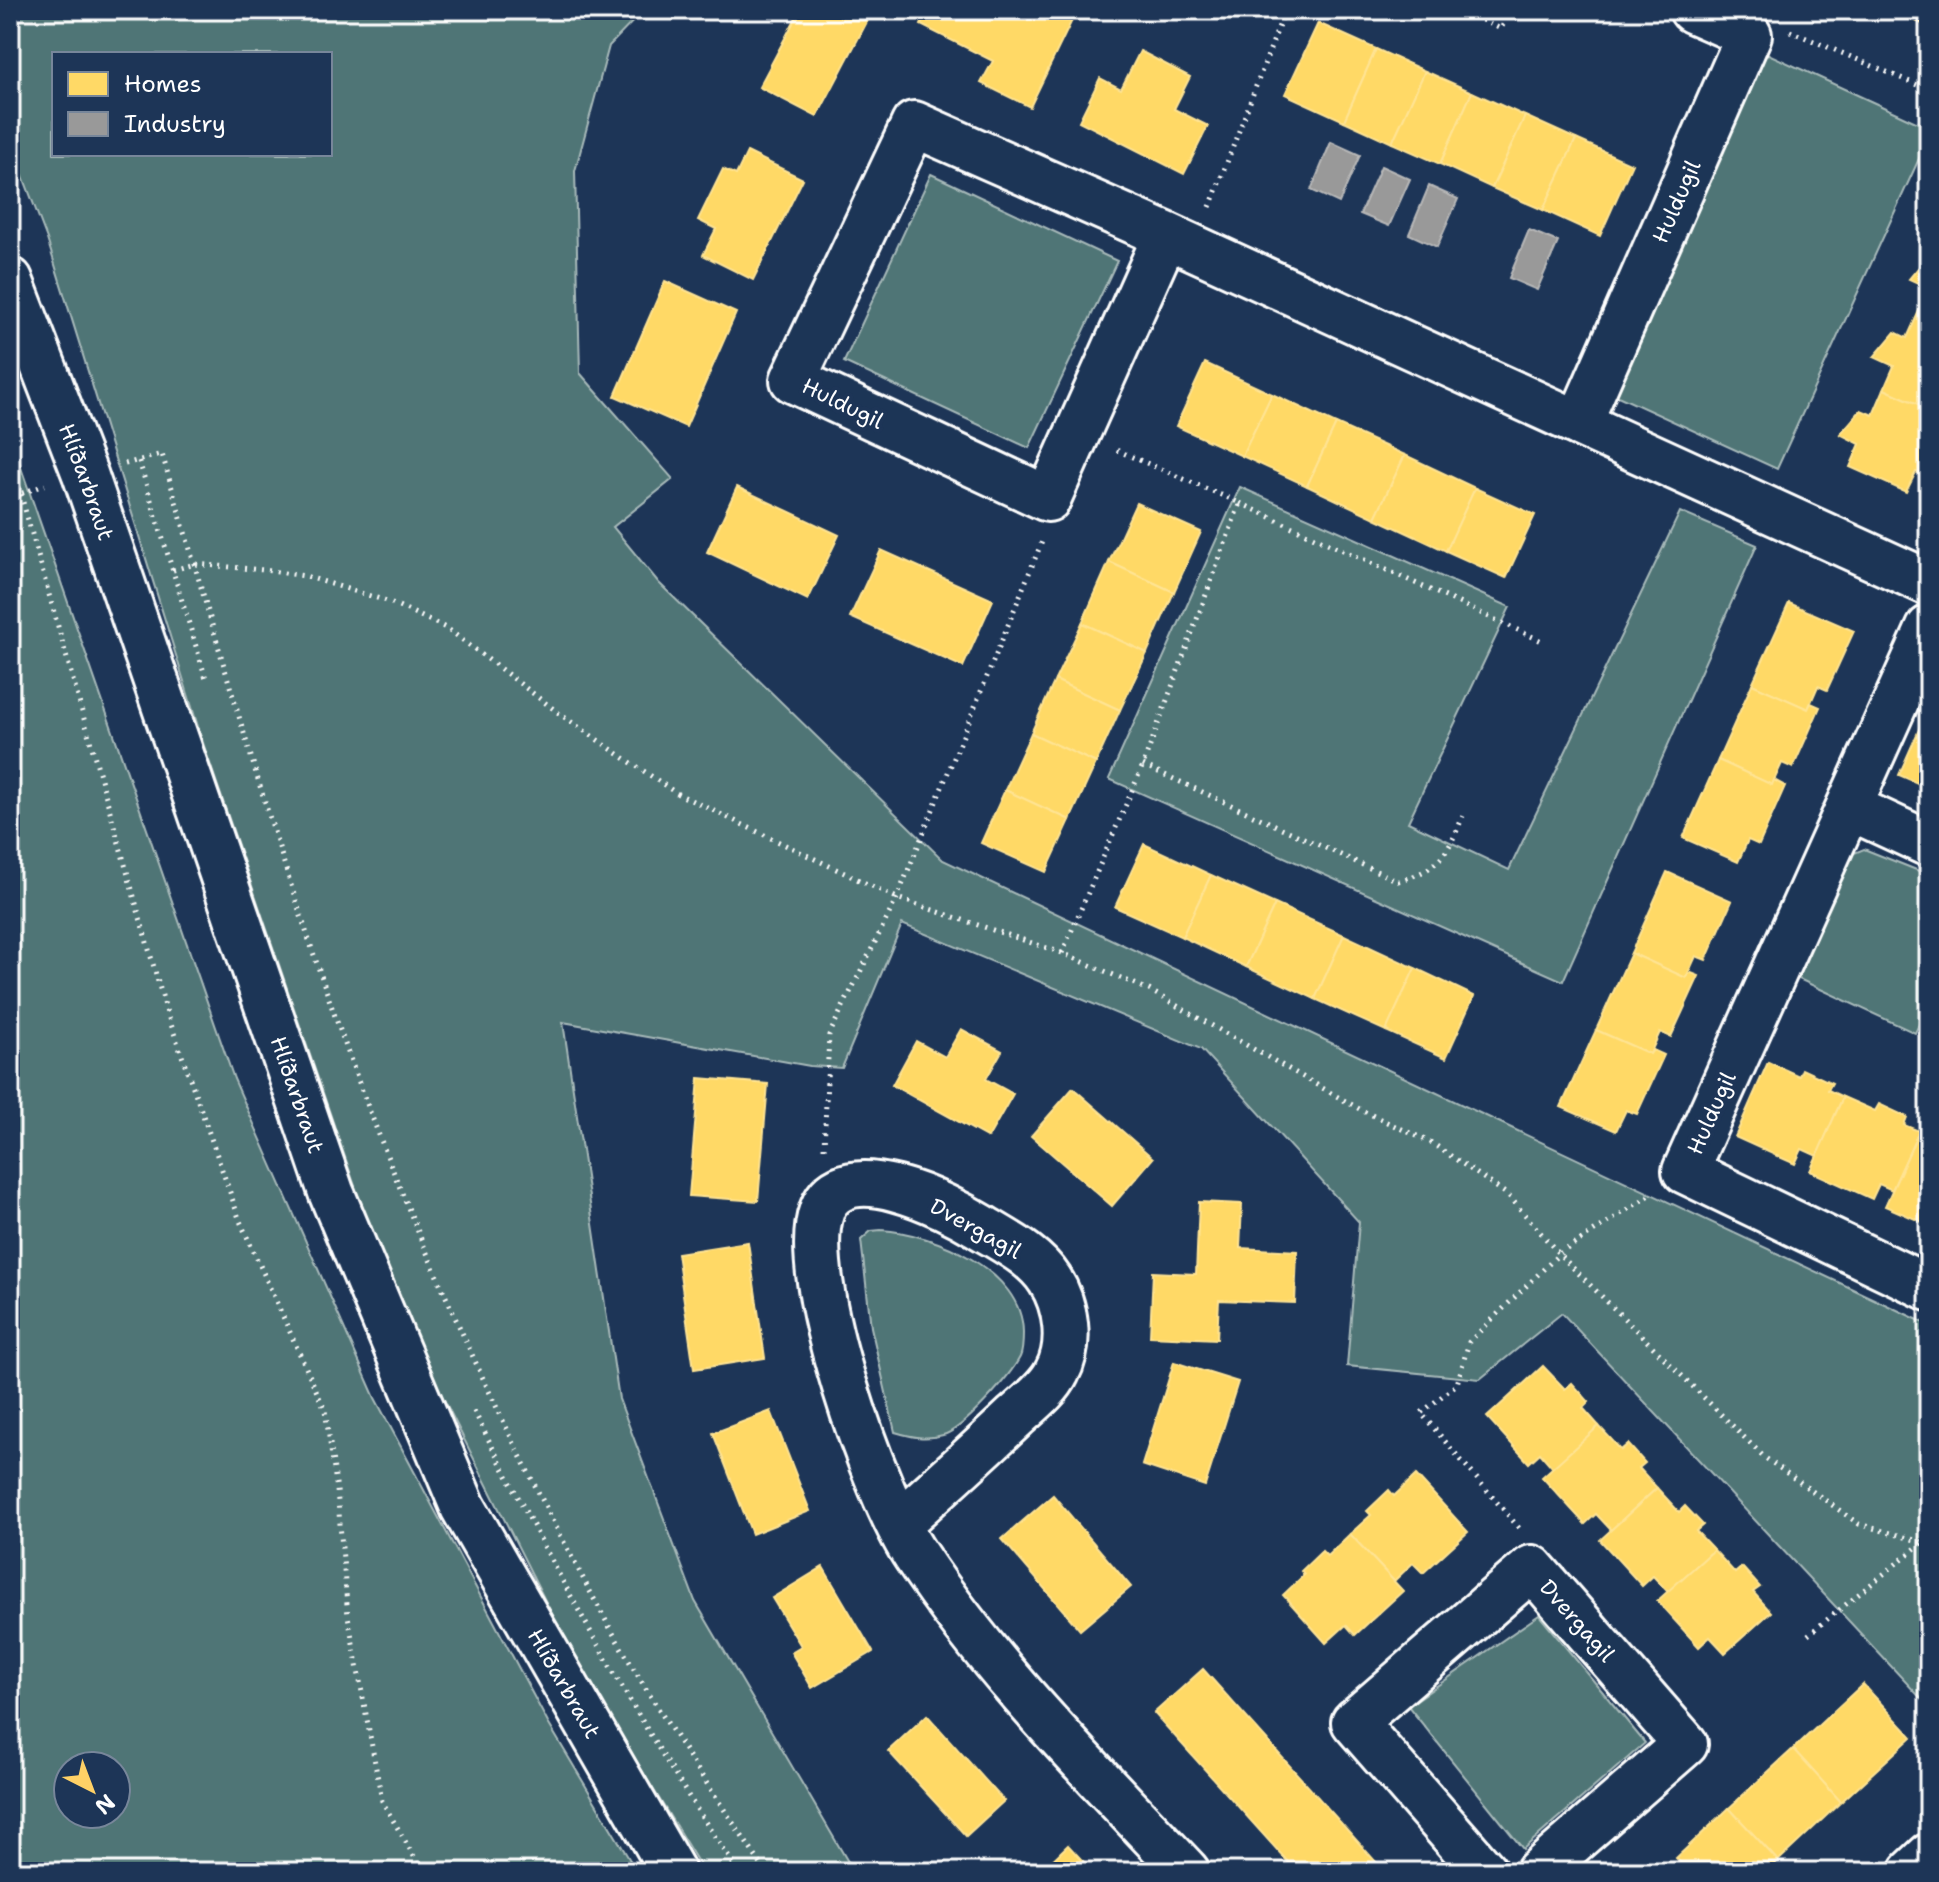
<svg xmlns="http://www.w3.org/2000/svg" width="1939" height="1882" font-family="'Shantell Sans',sans-serif">
	<style>
		.green { fill: #507576; stroke: #a8baba; stroke-width: 2; fill-rule: evenodd }
		.homes { fill: #ffd966; stroke: #ffe494; stroke-width: 2 }
		.industry { fill: #999; stroke: #b8b8b8; stroke-width: 2 }
		.lines { fill: none; stroke-linecap: round; stroke-linejoin: round }
		.street-casing { stroke: #fff; stroke-width: 50 }
		.secondary-casing { stroke: #fff; stroke-width: 50 }
		.path { stroke: #fff; stroke-width: 5; stroke-dasharray: 2 6; stroke-linecap: butt }
		.street { stroke: #1d3557; stroke-width: 44 }
		.secondary { stroke: #1d3557; stroke-width: 44 }
		.labels { text-anchor: middle; stroke-width: 8; stroke-linejoin: round; paint-order: stroke }
		.street-label { font-size: 22px; fill: #fff; stroke: #1d3557 }
	</style>
	<rect width="100%" height="100%" fill="#1d3557"/>
	<filter id="ink" filterUnits="userSpaceOnUse"><feTurbulence type="fractalNoise" baseFrequency=".0125" numOctaves="2"/><feDisplacementMap in="SourceGraphic" scale="16" xChannelSelector="R" yChannelSelector="G"/><feConvolveMatrix kernelMatrix="1 2 1 2 8 2 1 2 1" color-interpolation-filters="sRGB"/></filter>
	<g filter="url(#ink)">
		<g class="green">
			<path d="M10 10H644L609 46 575 171 580 373 673 479 613 527 659 583 943 860 1929 1325V1707L1562 1313 1480 1379 1347 1366 1359 1222 1201 1049 902 924 842 1068 810 1066 563 1022 619 1399 695 1601 854 1872H704L578 1666 394 1300 204 746 47 239 10 142ZM54 54H330V154H54Z"/>
			<path d="M1764 52 1929 128V137L1777 469 1609 392Z"/>
			<path d="M931 174 1117 261 1029 448 844 362Z"/>
			<path d="M10 436 234 1079 375 1398 548 1723 637 1872H10ZM68 1766H116V1814H68Z"/>
			<path d="M1240 487 1510 607 1408 822 1509 870 1680 512 1757 545 1563 981 1109 779Z"/>
			<path d="M1864 849 1929 875V1003L1915 1033 1786 973 1842 858Z"/>
			<path d="M881 1230C933 1233 1023 1270 1023 1333 1023 1340 1023 1351 1020 1357 1010 1376 963 1430 943 1435 925 1440 912 1437 895 1432L871 1327 861 1240 871 1231Z"/>
			<path d="M1539 1615 1645 1743 1523 1849 1408 1706Z"/>
		</g>
		<g class="homes">
			<path d="M800 10H849L868 20 817 117 759 87Z"/>
			<path d="M928 10H1077L1030 107 981 83 993 61 921 25Z"/>
			<path d="M1891 10H1929V27Z"/>
			<path d="M1318 23 1376 49 1344 121 1285 94Z"/>
			<path d="M1376 49 1425 71 1392 143 1344 121Z"/>
			<path d="M1140 51 1190 77 1174 109 1208 126 1184 174 1079 121 1100 78 1121 89Z"/>
			<path d="M1425 71 1472 92 1440 164 1392 143Z"/>
			<path d="M1472 92 1525 116 1492 188 1440 164Z"/>
			<path d="M1525 116 1576 139 1543 210 1492 188Z"/>
			<path d="M1576 139 1632 164 1600 236 1543 210Z"/>
			<path d="M747 152 803 179 753 280 703 255 716 229 698 220 723 169 736 175Z"/>
			<path d="M1929 255V288L1909 279Z"/>
			<path d="M665 281 736 313 686 427 615 396Z"/>
			<path d="M1929 288V315L1919 311Z"/>
			<path d="M1919 311 1929 315V409L1884 389 1894 366 1874 357 1895 332 1907 338Z"/>
			<path d="M1205 363 1272 394 1242 456 1176 426Z"/>
			<path d="M1884 389 1929 409V471L1927 477 1916 472 1906 492 1850 467 1860 444 1840 434 1861 410 1873 415Z"/>
			<path d="M1272 394 1336 424 1307 486 1242 456Z"/>
			<path d="M1336 424 1405 455 1375 518 1307 486Z"/>
			<path d="M1405 455 1475 488 1446 551 1375 518Z"/>
			<path d="M737 487 839 535 808 600 707 552Z"/>
			<path d="M1475 488 1535 515 1506 578 1446 551Z"/>
			<path d="M1136 503 1201 532 1174 592 1109 562Z"/>
			<path d="M881 550 993 600 963 667 850 617Z"/>
			<path d="M1109 562 1174 592 1147 653 1082 623Z"/>
			<path d="M1789 603 1854 631 1827 690 1818 686 1808 709 1752 684Z"/>
			<path d="M1082 623 1147 653 1120 710 1055 680Z"/>
			<path d="M1055 680 1120 710 1096 763 1031 733Z"/>
			<path d="M1752 684 1808 709 1811 703 1820 707 1793 768 1782 763 1772 785 1718 760Z"/>
			<path d="M1929 707V788L1899 775Z"/>
			<path d="M1031 733 1096 763 1070 820 1005 790Z"/>
			<path d="M1718 760 1772 785 1774 780 1785 786 1759 845 1748 840 1738 862 1683 838Z"/>
			<path d="M1005 790 1070 820 1046 872 981 843Z"/>
			<path d="M1144 844 1211 875 1182 937 1115 907Z"/>
			<path d="M1667 872 1732 901 1706 960 1696 956 1686 978 1631 953Z"/>
			<path d="M1211 875 1275 904 1246 967 1182 937Z"/>
			<path d="M1275 904 1344 935 1315 999 1246 967Z"/>
			<path d="M1344 935 1415 968 1386 1031 1315 999Z"/>
			<path d="M1631 953 1686 978 1689 972 1699 976 1671 1037 1660 1032 1650 1054 1596 1030Z"/>
			<path d="M1415 968 1474 996 1446 1058 1386 1031Z"/>
			<path d="M961 1029 1002 1051 986 1079 1013 1094 988 1138 892 1085 916 1041 945 1057Z"/>
			<path d="M1596 1030 1650 1054 1653 1050 1664 1055 1637 1114 1626 1110 1616 1131 1561 1107Z"/>
			<path d="M1768 1062 1799 1076 1802 1069 1832 1083 1828 1090 1843 1097 1817 1156 1802 1149 1795 1164 1735 1137Z"/>
			<path d="M699 1078 768 1084 758 1201 689 1196Z"/>
			<path d="M1073 1088 1153 1158 1112 1206 1031 1136Z"/>
			<path d="M1843 1097 1875 1111 1879 1104 1907 1117 1904 1125 1919 1131 1892 1190 1879 1184 1872 1199 1810 1171Z"/>
			<path d="M1919 1131 1929 1136V1225L1885 1206Z"/>
			<path d="M1199 1202 1242 1204 1240 1248 1297 1251 1295 1303 1219 1300 1217 1339 1150 1336 1153 1272 1196 1274Z"/>
			<path d="M748 1242 765 1358 694 1369 677 1253Z"/>
			<path d="M1174 1362 1238 1382 1205 1486 1142 1465Z"/>
			<path d="M1543 1366 1565 1389 1572 1383 1589 1402 1583 1408 1599 1426 1553 1468 1540 1453 1529 1463 1487 1417Z"/>
			<path d="M771 1411 810 1511 752 1534 713 1433Z"/>
			<path d="M1599 1426 1621 1450 1628 1444 1645 1463 1639 1468 1657 1488 1611 1530 1596 1514 1585 1524 1542 1477Z"/>
			<path d="M1416 1475 1468 1532 1423 1573 1413 1563 1394 1581 1350 1534 1371 1515 1367 1511 1389 1490 1394 1496Z"/>
			<path d="M1657 1488 1679 1512 1685 1506 1703 1525 1696 1531 1714 1550 1668 1592 1653 1576 1642 1586 1600 1540Z"/>
			<path d="M1053 1495 1131 1587 1080 1630 1002 1539Z"/>
			<path d="M1350 1534 1403 1591 1355 1635 1346 1625 1326 1643 1283 1595 1304 1575 1301 1571 1322 1551 1327 1556Z"/>
			<path d="M1714 1550 1735 1573 1742 1567 1760 1587 1753 1592 1771 1612 1725 1653 1710 1637 1699 1647 1657 1601Z"/>
			<path d="M823 1567 873 1652 812 1688 791 1652 801 1646 772 1598Z"/>
			<path d="M1203 1669 1385 1872H1297L1154 1713Z"/>
			<path d="M1863 1684 1912 1737 1841 1802 1793 1749Z"/>
			<path d="M927 1715 1004 1801 966 1836 888 1751Z"/>
			<path d="M1793 1749 1841 1802 1778 1861 1729 1808Z"/>
			<path d="M1729 1808 1778 1861 1766 1872H1689L1676 1858Z"/>
			<path d="M1068 1845 1093 1872H1040Z"/>
		</g>
		<g class="industry">
			<path d="M1331 142 1360 155 1339 203 1311 190Z"/>
			<path d="M1381 166 1410 179 1389 226 1360 214Z"/>
			<path d="M1429 186 1458 199 1437 247 1409 234Z"/>
			<path d="M1529 230 1558 242 1537 290 1509 278Z"/>
		</g>
		<g class="lines">
			<defs>
				<g id="street">
					<path d="M1166 235 1048 499 793 380 914 124 1166 235 1929 583"/>
					<path id="s1" d="M1579 423 1749 35 1692 10"/>
					<path d="M1929 628 1685 1171 1929 1288"/>
					<path d="M1849 807 1929 844"/>
					<path d="M899 1523C938 1488 977 1453 1015 1417 1029 1404 1049 1389 1057 1372 1072 1344 1066 1305 1050 1280 1034 1255 1004 1241 980 1226 947 1206 843 1152 822 1210 797 1276 876 1496 915 1555 992 1672 1091 1770 1187 1872"/>
					<path id="s2" d="M1485 1872 1354 1722 1532 1568 1685 1744 1538 1872"/>
					<path d="M1912 1872 1929 1856"/>
				</g>
				<g id="secondary">
					<path id="s3" d="M10 280 85 474 331 1192 463 1507 673 1872"/>
				</g>
			</defs>
			<use href="#street" class="street-casing"/>
			<use href="#secondary" class="secondary-casing"/>
			<g class="path">
				<path d="M1460 10 1501 29 1510 10"/>
				<path d="M1790 31 1929 90"/>
				<path d="M1210 207 1285 10"/>
				<path d="M10 456 166 1010 240 1221 325 1410 337 1490 348 1616 382 1801 423 1872"/>
				<path d="M139 461 207 682"/>
				<path d="M125 464 162 454C215 633 265 814 326 990 397 1198 488 1402 592 1595 643 1691 706 1782 766 1872"/>
				<path d="M22 493 45 485"/>
				<path d="M1240 503 1544 642"/>
				<path d="M173 570 195 564 264 570 305 576 390 602 448 629 564 717 676 793 897 898 1062 953 1149 990 1363 1111 1432 1143 1508 1195 1559 1254 1764 1457 1859 1524 1929 1544"/>
				<path d="M1143 765 1398 881C1440 869 1447 855 1463 816"/>
				<path d="M1062 953 1143 765 1240 503 1116 450"/>
				<path d="M824 1148 829 1035 897 898 1043 539"/>
				<path d="M474 1411C554 1569 638 1726 739 1872"/>
				<path d="M1519 1528 1421 1413 1457 1384 1469 1342 1559 1254 1650 1195"/>
				<path d="M1808 1635 1922 1543"/>
			</g>
			<use href="#street" class="street"/>
			<use href="#secondary" class="secondary"/>
		</g>
	</g>
	<g class="labels">
		<g class="street-label">
			<text dy="8" stroke="none"><textPath href="#s1" startOffset="242">Huldugil</textPath></text>
			<text transform="translate(843 403) rotate(26)" y="8">Huldugil</text>
			<text dy="8" stroke="none"><textPath href="#s3" startOffset="216">Hlíðarbraut</textPath></text>
			<text dy="8" stroke="none"><textPath href="#s3" startOffset="864">Hlíðarbraut</textPath></text>
			<text transform="translate(1711 1113) rotate(-66)" y="8">Huldugil</text>
			<text transform="translate(976 1228) rotate(29)" y="8">Dvergagil</text>
			<text dy="8" stroke="none"><textPath href="#s2" startOffset="504">Dvergagil</textPath></text>
			<text dy="8" stroke="none"><textPath href="#s3" startOffset="1512">Hlíðarbraut</textPath></text>
		</g>
	</g>
	<rect width="1939" height="1882" fill="none" stroke="#1d3557" stroke-width="40"/>
	<rect x="20" y="20" width="1899" height="1842" fill="none" stroke="#fff" stroke-width="3" filter="url(#ink)"/>
	<rect x="52" y="52" width="280" height="104" fill="#1d3557" stroke="#77869a" stroke-width="2"/>
	<rect x="68" y="72" width="40" height="24" fill="#ffd966" stroke="#77869a" stroke-width="2"/>
	<text x="124" y="92" font-size="24" fill="#ffffff">Homes</text>
	<rect x="68" y="112" width="40" height="24" fill="#999999" stroke="#77869a" stroke-width="2"/>
	<text x="124" y="132" font-size="24" fill="#ffffff">Industry</text>
	<g transform="translate(92 1790) rotate(138)"><circle r="38" fill="#1d3557" stroke="#77869a" stroke-width="2"/>
	<path d="M0-6L14 30L0 20L-14 30Z" fill="#ffd166"/>
	<text y="-12" font-size="22" font-weight="bold" text-anchor="middle" fill="#ffffff">N</text>
	</g>
</svg>
